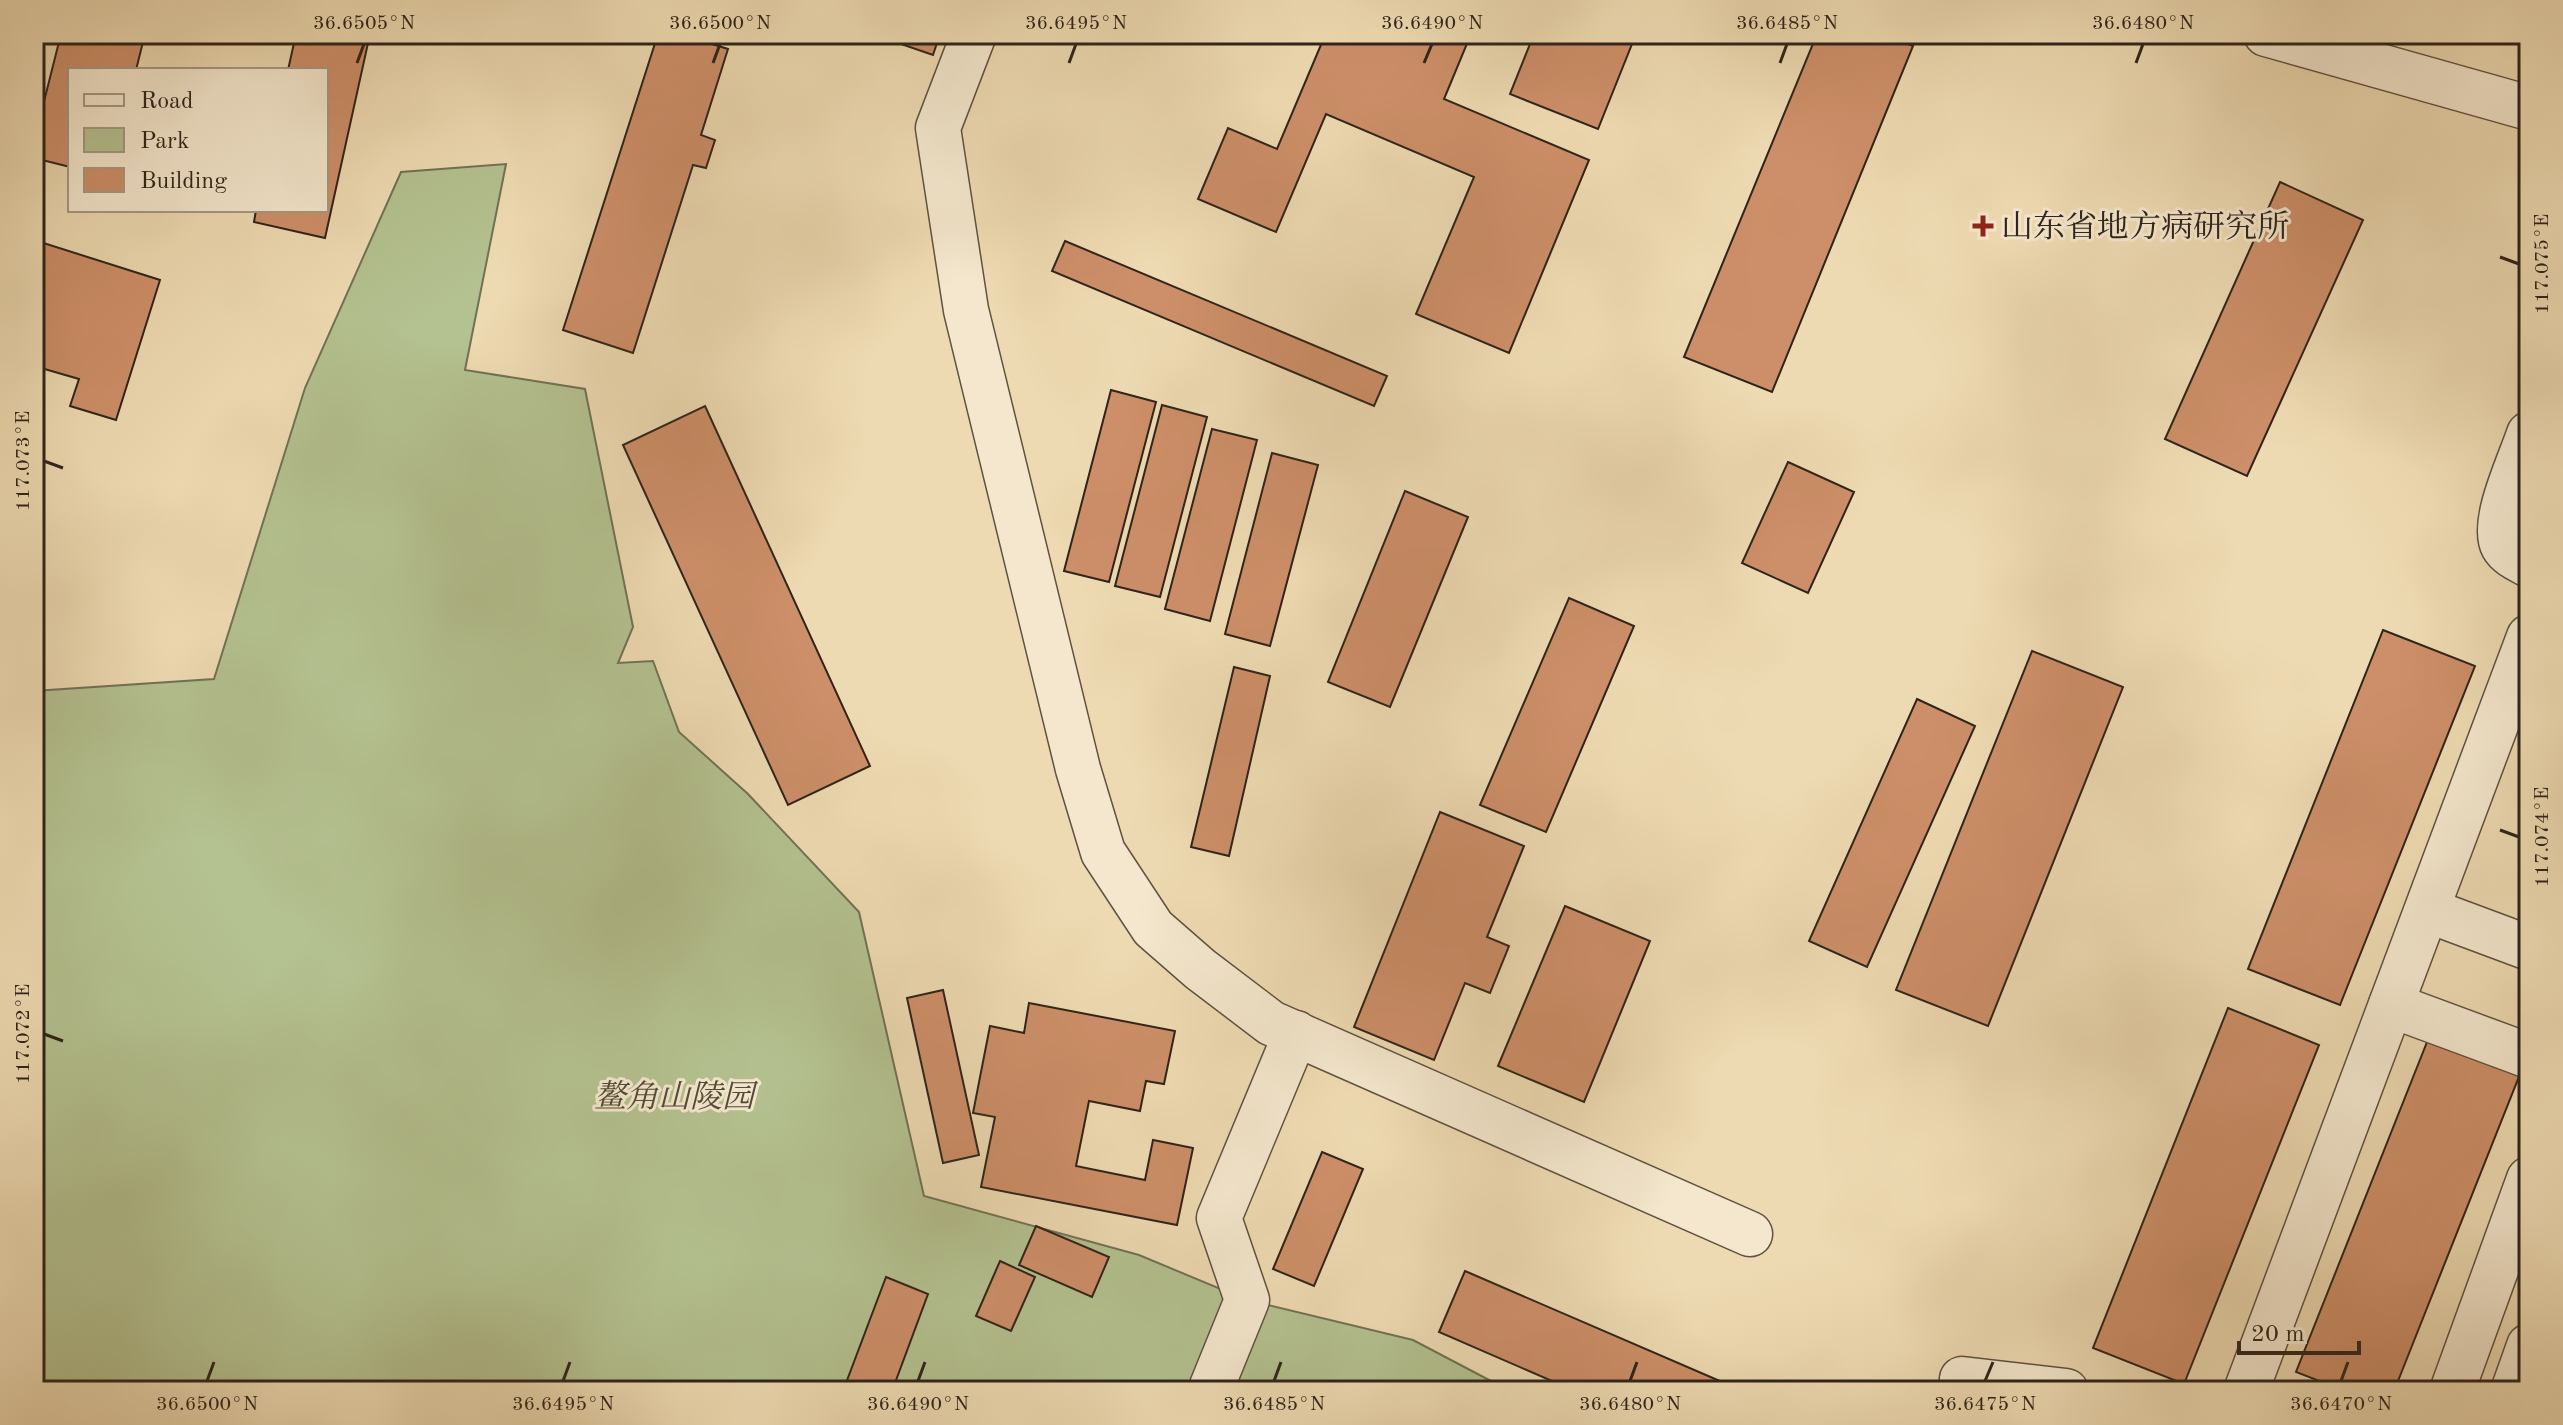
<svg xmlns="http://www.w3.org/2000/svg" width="2563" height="1425" font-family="'Old Standard TT','Noto Serif SC',serif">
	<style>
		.green { fill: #b4c190; stroke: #717255; stroke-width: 2 }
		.building { fill: #cd8f69; stroke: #2e241a; stroke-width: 2 }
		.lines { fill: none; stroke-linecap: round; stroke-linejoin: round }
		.minor-casing { stroke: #5e5240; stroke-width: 47 }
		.minor { stroke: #f4e7cd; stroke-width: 44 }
		.ticks { fill: none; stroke: #2e241a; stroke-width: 3 }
		.poi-dot { fill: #8f2418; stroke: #f4e7cd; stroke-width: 3 }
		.labels { text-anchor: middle; stroke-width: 6; stroke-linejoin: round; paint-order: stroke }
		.poi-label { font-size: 32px; fill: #2e241a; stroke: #f4e7cd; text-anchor: start }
		.park-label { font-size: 32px; font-style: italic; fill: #504b38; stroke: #f4e7cd }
		.neatline { fill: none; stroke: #2e241a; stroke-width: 3 }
		.ticks-label { font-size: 20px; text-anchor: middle; fill: #2e241a }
	</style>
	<rect width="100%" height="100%" fill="#eedab2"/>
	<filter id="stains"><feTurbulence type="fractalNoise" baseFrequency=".0025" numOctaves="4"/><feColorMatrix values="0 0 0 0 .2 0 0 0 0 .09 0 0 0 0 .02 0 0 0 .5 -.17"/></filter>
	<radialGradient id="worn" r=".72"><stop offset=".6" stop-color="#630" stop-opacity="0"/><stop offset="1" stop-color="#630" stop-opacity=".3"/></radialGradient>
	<path class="green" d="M506 164 465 370 585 389 633 627 618 663 653 661 679 732 748 794 859 912 924 1196 1139 1255 1247 1300 1413 1340 1510 1391H34V691L214 679 305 388 401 172Z"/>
	<g class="building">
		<path d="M61 34H145L136 70H70V167L34 158V141Z"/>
		<path d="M296 34H370L325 238 254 222 256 210H326V70H288Z"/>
		<path d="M658 34H680L728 49 701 135 715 140 706 168 693 165 633 353 563 330Z"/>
		<path d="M872 34H940L933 55Z"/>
		<path d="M1308 34H1471L1444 99 1589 160 1509 353 1416 314 1474 177 1326 114 1276 232 1198 199 1228 128 1277 149 1323 40Z"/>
		<path d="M1534 34H1636L1598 129 1510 94Z"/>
		<path d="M1817 34H1884L1913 46 1772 392 1684 357Z"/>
		<path d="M2280 182 2363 220 2247 476 2165 439Z"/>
		<path d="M34 240 160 280 116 420 70 406 79 379 34 366Z"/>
		<path d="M1065 241 1387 376 1374 406 1052 271Z"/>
		<path d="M1111 390 1156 402 1109 582 1064 571Z"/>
		<path d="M1162 405 1207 417 1160 597 1115 586Z"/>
		<path d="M705 406 870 766 788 805 623 445Z"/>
		<path d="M1212 429 1257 440 1210 621 1165 609Z"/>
		<path d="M1272 453 1318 465 1270 646 1225 634Z"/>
		<path d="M1788 462 1854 492 1808 593 1742 563Z"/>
		<path d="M1405 491 1468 517 1390 707 1328 682Z"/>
		<path d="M1569 598 1634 626 1546 832 1480 805Z"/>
		<path d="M2383 630 2475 666 2340 1005 2248 969Z"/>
		<path d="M2032 651 2123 687 1988 1026 1896 990Z"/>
		<path d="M1234 667 1270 676 1229 856 1191 847Z"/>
		<path d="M1917 699 1975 726 1867 967 1809 941Z"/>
		<path d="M1440 812 1524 846 1487 937 1509 946 1490 993 1465 983 1434 1060 1354 1027Z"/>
		<path d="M1565 906 1650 941 1584 1102 1498 1066Z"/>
		<path d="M943 990 979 1155 943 1163 907 998Z"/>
		<path d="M1029 1003 1175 1031 1164 1084 1146 1081 1140 1111 1089 1101 1076 1166 1145 1180 1153 1140 1193 1148 1177 1225 981 1187 995 1117 973 1113 990 1026 1024 1033Z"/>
		<path d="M2228 1008 2319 1045 2184 1384 2093 1348Z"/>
		<path d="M2431 1032 2522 1069 2394 1391H2345L2296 1372Z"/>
		<path d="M1322 1152 1363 1169 1314 1286 1273 1269Z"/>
		<path d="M1036 1226 1109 1257 1092 1297 1019 1265Z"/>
		<path d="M1000 1261 1035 1277 1011 1331 976 1316Z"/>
		<path d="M1465 1271 1743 1391H1575L1439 1332Z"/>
		<path d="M886 1277 928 1294 892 1391H843Z"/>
	</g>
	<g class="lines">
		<defs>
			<g id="minor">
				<path d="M974 34 938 128 966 310 1078 769 1103 852 1153 928 1200 969 1271 1023 1750 1234"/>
				<path d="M2266 34 2529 108"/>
				<path d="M2529 434C2521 459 2490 523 2503 546 2508 555 2520 560 2529 565"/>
				<path d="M2427 910 2529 948"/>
				<path d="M2391 1005 2529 1056"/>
				<path d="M1962 1379 2066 1391"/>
				<path d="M1210 1391 1247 1300 1219 1218 1296 1033"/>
				<path d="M2246 1391 2529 637"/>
				<path d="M2452 1391 2529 1179"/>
				<path d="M2513 1391 2529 1346"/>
			</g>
		</defs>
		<use href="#minor" class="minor-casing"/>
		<use href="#minor" class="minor"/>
	</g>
	<path class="ticks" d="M357 63 364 44M713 63 720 44M1069 63 1076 44M1424 63 1432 44M1780 63 1787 44M2136 63 2143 44M2500 257 2519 264M44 461 63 468M2500 830 2519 837M44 1034 63 1041M207 1381 214 1362M563 1381 570 1362M918 1381 925 1362M1274 1381 1281 1362M1630 1381 1637 1362M1985 1381 1993 1362M2341 1381 2348 1362"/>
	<path class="poi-dot" d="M1979 214h8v8h8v8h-8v8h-8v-8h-8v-8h8z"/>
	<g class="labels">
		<g class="poi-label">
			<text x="2001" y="237">山东省地方病研究所</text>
		</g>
		<g class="park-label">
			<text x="674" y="1107">鳌角山陵园</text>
		</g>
	</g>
	<rect width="2563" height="1425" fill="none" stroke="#eedab2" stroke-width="88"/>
	<rect x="68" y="68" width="260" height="144" fill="#f4e7cd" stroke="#a59985" stroke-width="2"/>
	<rect x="84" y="94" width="40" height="12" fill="#f4e7cd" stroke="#a59985" stroke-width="2"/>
	<text x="140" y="108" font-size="24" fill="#2e241a">Road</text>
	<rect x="84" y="128" width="40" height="24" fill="#b4c190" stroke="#a59985" stroke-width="2"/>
	<text x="140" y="148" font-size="24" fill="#2e241a">Park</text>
	<rect x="84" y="168" width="40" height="24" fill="#cd8f69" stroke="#a59985" stroke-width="2"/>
	<text x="140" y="188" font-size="24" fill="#2e241a">Building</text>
	<path d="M2239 1341v12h120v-12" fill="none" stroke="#2e241a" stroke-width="4"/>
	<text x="2251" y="1341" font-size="24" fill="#2e241a" stroke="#f4e7cd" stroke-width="6" paint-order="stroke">20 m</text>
	<rect x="44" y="44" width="2475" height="1337" class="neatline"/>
	<g class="ticks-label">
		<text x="364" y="29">36.6505°N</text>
		<text x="720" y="29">36.6500°N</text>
		<text x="1076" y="29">36.6495°N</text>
		<text x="1432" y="29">36.6490°N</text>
		<text x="1787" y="29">36.6485°N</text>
		<text x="2143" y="29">36.6480°N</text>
		<text transform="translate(2541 264) rotate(-90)" y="7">117.075°E</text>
		<text transform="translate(22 461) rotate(-90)" y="7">117.073°E</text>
		<text transform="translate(2541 837) rotate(-90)" y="7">117.074°E</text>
		<text transform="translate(22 1034) rotate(-90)" y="7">117.072°E</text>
		<text x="207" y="1410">36.6500°N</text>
		<text x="563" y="1410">36.6495°N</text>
		<text x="918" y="1410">36.6490°N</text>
		<text x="1274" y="1410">36.6485°N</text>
		<text x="1630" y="1410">36.6480°N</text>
		<text x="1985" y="1410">36.6475°N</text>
		<text x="2341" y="1410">36.6470°N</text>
	</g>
	<rect width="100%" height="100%" filter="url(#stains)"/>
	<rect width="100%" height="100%" fill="url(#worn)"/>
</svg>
